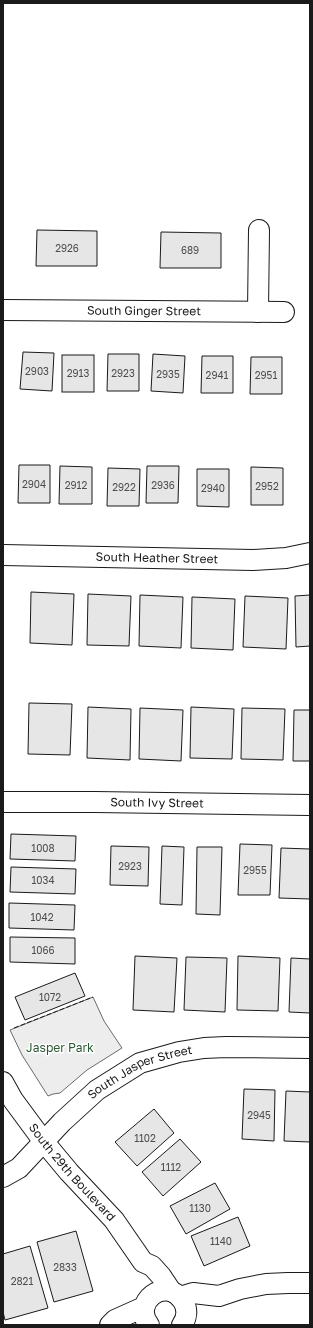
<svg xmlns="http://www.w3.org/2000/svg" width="313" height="1328" font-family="'Golos Text',sans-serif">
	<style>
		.built { fill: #ededed; stroke: #6a6a6a }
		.building { fill: #e6e6e6; stroke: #1a1a1a }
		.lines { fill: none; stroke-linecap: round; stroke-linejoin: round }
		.street-casing { stroke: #1a1a1a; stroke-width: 22 }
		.street { stroke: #fff; stroke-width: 20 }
		.fence { stroke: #1a1a1a; stroke-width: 1; stroke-dasharray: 5 2; stroke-linecap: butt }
		.labels { text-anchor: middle; stroke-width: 3; stroke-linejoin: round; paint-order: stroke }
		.number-label { font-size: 10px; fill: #4d4d4d }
		.street-label { font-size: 12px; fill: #1a1a1a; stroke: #fff }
		.park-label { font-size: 12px; fill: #2b5a34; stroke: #fff }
	</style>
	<rect width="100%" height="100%" fill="#fff"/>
	<path class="built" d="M93 997 104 1021 122 1048 87 1070 60 1093 53 1094 48 1096 22 1055 10 1030Z"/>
	<g class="building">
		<path d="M37 230 97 231V266H36Z"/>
		<path d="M161 232 221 233V268H160Z"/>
		<path d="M23 352 54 353 52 391 20 389Z"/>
		<path d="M108 354H139V391H107Z"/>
		<path d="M153 354 185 356 183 393 151 391Z"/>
		<rect x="62" y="355" width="32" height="37"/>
		<path d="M202 356H233V393H201Z"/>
		<path d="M251 357H282V394H250Z"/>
		<path d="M19 465H50V503H18Z"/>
		<path d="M60 466 92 467V504H59Z"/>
		<path d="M147 466H179L178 503H146Z"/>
		<path d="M251 467 283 468V505H251Z"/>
		<path d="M108 468 140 469 139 506H107Z"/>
		<path d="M197 469H229V507L197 506Z"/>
		<path d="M31 592 74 594 72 645 30 643Z"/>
		<path d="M88 594 131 596 129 646 87 645Z"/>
		<path d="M140 595 183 597 181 648 139 646Z"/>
		<path d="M310 595V646L296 647 295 596Z"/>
		<path d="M245 596 288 598 286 649 243 647Z"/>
		<path d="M192 597 235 599 233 650 191 648Z"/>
		<path d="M29 703 72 704 70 755 28 754Z"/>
		<path d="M88 707 131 709 130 760 87 758Z"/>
		<path d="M191 707 234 709 232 759 190 758Z"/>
		<path d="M140 708 183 710 181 761 139 759Z"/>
		<path d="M242 708 285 709 283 760 241 759Z"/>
		<path d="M294 710H310V761H293Z"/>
		<path d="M11 834 76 836 75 861 10 859Z"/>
		<path d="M240 844 272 845 270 895H238Z"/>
		<path d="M111 846 149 847 148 886 110 885Z"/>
		<path d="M162 846 184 847 182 905 160 904Z"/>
		<path d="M197 847H222L220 915 196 914Z"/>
		<path d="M281 848 310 849V899L279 898Z"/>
		<path d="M11 867 76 869 75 894 10 892Z"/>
		<path d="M9 903 75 905 74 930 9 928Z"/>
		<path d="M10 937 75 938V964L10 962Z"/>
		<path d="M135 956 177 958 174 1012 133 1010Z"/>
		<path d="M238 956 280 958 278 1011 237 1010Z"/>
		<path d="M186 957 227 958 225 1012 184 1010Z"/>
		<path d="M291 958 310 959V1013L289 1012Z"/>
		<path d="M75 973 85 996 25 1020 15 997Z"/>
		<path d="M244 1089 275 1090 274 1141 242 1139Z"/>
		<path d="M286 1091 310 1092V1142L284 1141Z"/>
		<path d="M154 1109 174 1133 137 1166 115 1142Z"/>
		<path d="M180 1139 201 1162 163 1196 142 1172Z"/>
		<path d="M215 1183 230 1209 186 1234 170 1206Z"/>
		<path d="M238 1217 250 1246 204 1266 191 1236Z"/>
		<path d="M76 1231 93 1291 54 1302 37 1242Z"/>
		<path d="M30 1246 48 1308 5 1320 3 1312V1254Z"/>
	</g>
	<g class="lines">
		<defs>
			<g id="street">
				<path id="s1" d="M3 310 284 312"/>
				<path d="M258 312 259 230"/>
				<path id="s2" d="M3 555 253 560 286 558 310 553"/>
				<path id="s3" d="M3 802H94L310 805"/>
				<path id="s4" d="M3 1082 13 1100 44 1142 69 1172 114 1220 143 1262 152 1266 161 1276 171 1291"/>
				<path id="s5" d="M3 1177 19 1168 62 1122 97 1090 140 1063 179 1052 204 1048 226 1047 310 1048"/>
				<path d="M180 1297 193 1293 219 1296 240 1289 266 1284 288 1283H310"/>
				<path d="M110 1325 115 1320 144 1307"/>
				<path d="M149 1325C131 1303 165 1275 183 1301 188 1309 187 1318 182 1325"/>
			</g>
		</defs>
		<use href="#street" class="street-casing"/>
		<use href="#street" class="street"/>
		<path class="fence" d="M14 1028 93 997"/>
	</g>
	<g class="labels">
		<g class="number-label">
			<text x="67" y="252">2926</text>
			<text x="190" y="254">689</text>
			<text x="37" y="375">2903</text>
			<text x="78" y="377">2913</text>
			<text x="123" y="377">2923</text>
			<text x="168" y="378">2935</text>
			<text x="217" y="379">2941</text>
			<text x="266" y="379">2951</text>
			<text x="34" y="488">2904</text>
			<text x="76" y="489">2912</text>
			<text x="163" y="489">2936</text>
			<text x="267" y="490">2952</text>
			<text x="124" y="491">2922</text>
			<text x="213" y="492">2940</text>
			<text x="43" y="852">1008</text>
			<text x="130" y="870">2923</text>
			<text x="255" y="874">2955</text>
			<text x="43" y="884">1034</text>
			<text x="42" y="921">1042</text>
			<text x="43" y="954">1066</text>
			<text x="50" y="1001">1072</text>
			<text x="259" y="1119">2945</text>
			<text x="145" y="1142">1102</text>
			<text x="171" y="1171">1112</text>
			<text x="200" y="1212">1130</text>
			<text x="221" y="1245">1140</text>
			<text x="65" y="1271">2833</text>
			<text x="22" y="1285">2821</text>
		</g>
		<g class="street-label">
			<text dy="4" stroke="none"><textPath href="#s1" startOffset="141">South Ginger Street</textPath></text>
			<text dy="4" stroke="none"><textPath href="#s2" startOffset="154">South Heather Street</textPath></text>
			<text dy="4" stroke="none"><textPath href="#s3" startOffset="154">South Ivy Street</textPath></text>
			<text dy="4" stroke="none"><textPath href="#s5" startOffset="176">South Jasper Street</textPath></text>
			<text dy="4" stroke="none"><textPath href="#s4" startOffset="114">South 29th Boulevard</textPath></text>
		</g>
		<g class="park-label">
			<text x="60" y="1052">Jasper Park</text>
		</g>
	</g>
	<rect width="313" height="1328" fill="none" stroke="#1a1a1a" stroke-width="8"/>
</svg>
